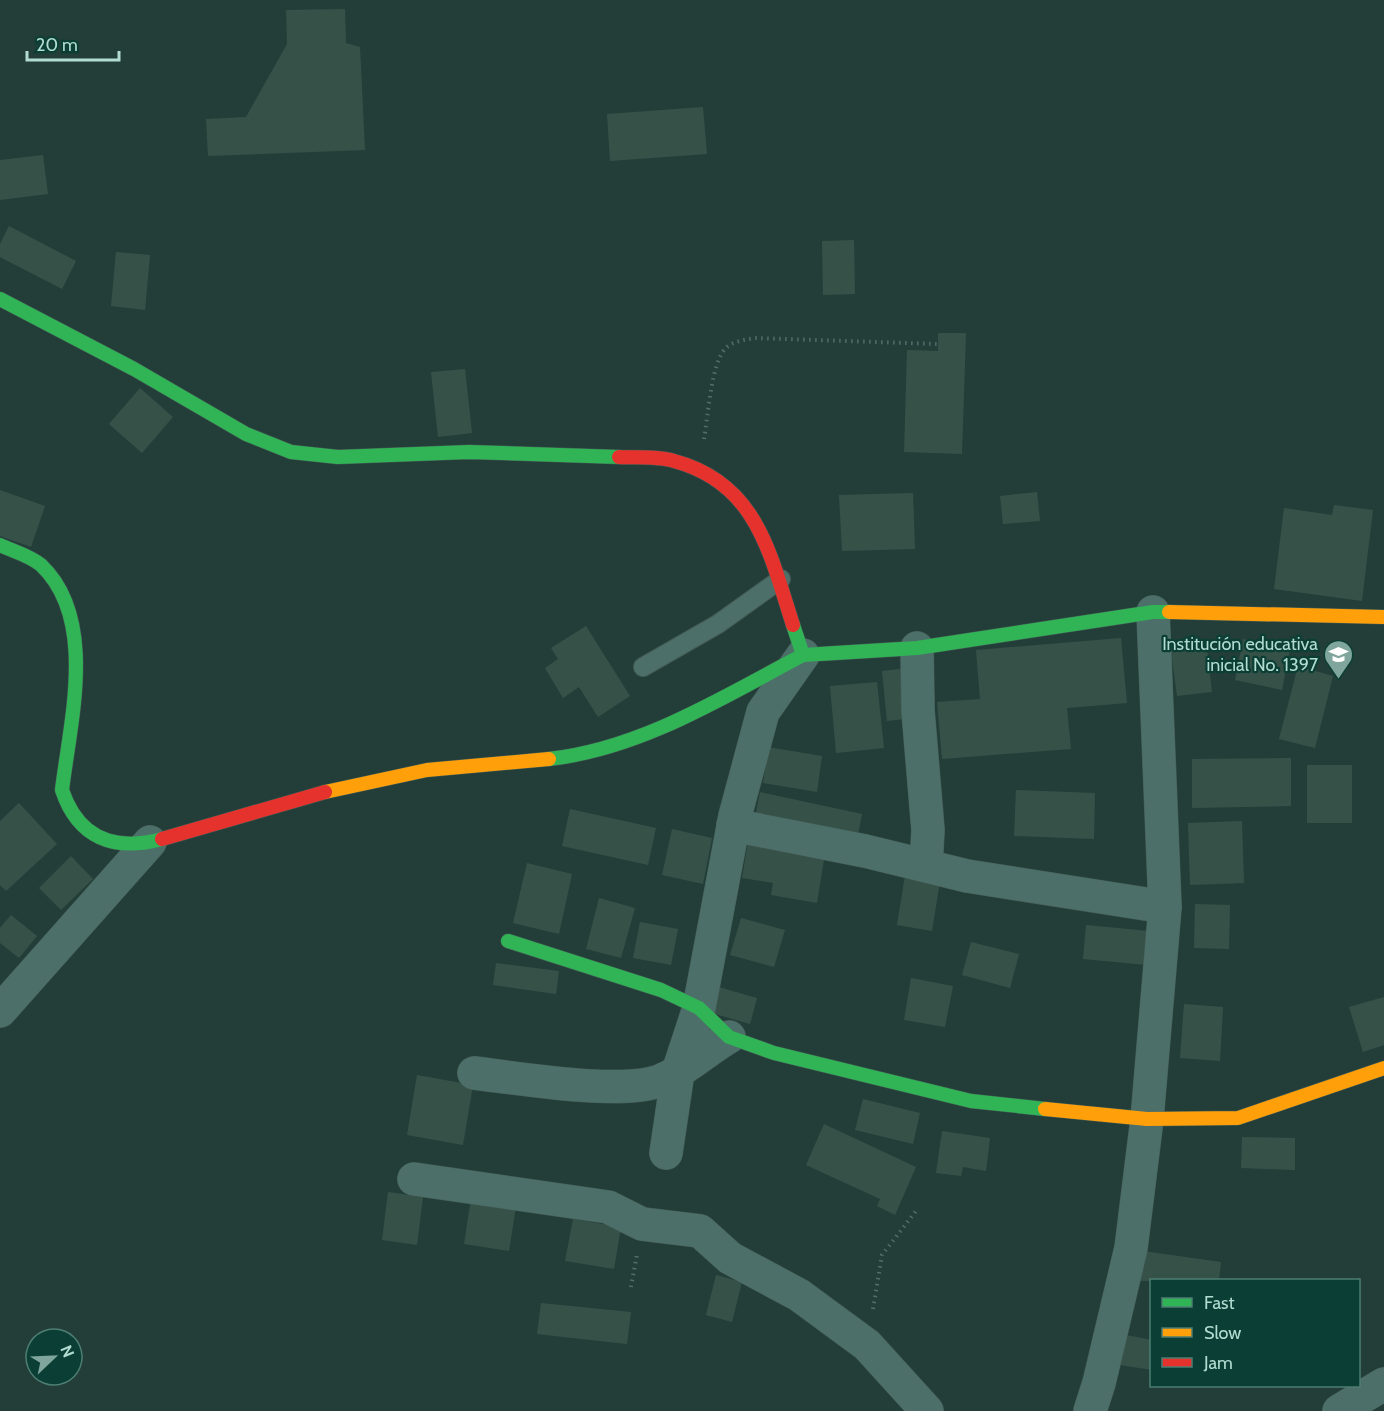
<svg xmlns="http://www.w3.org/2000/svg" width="1384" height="1411" font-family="Cabin,sans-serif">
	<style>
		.building { fill: #365248 }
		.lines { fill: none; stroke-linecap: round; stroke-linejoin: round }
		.lane-casing { stroke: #445c56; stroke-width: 20 }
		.street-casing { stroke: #445c56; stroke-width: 34 }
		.fast-casing { stroke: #445c56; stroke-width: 15 }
		.slow-casing { stroke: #445c56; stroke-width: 15 }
		.jam-casing { stroke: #445c56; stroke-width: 15 }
		.path { stroke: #536e69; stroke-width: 4; stroke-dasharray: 1.5 4.5; stroke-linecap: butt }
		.lane { stroke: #4d6f69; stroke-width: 18 }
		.street { stroke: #4d6f69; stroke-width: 33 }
		.fast { stroke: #30b455; stroke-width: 14 }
		.slow { stroke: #ff9f0a; stroke-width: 14 }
		.jam { stroke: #e5322d; stroke-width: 14 }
		.labels { text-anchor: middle; stroke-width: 4.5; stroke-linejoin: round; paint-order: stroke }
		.poi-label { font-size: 18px; fill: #b2dcd1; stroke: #0b3f35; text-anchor: end }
	</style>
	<rect width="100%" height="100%" fill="#233e39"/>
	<g class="building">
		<path d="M345 9 346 43 360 47 365 150 208 156 206 119 246 117 287 44 286 10Z"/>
		<path d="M703 107 707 154 610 161 607 114Z"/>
		<path d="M43 155 48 194 0 200V160Z"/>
		<path d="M9 226 76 261 62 289 0 257V244Z"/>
		<path d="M854 240 855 294 823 295 822 241Z"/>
		<path d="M116 252 150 255 145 310 111 306Z"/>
		<path d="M938 333H966L962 454 904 452 907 350 938 351Z"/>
		<path d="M465 369 472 433 438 437 431 372Z"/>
		<path d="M140 388 173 417 142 453 109 424Z"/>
		<path d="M0 490 45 506 31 547 0 536Z"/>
		<path d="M1037 492 1040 521 1003 524 1000 496Z"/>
		<path d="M913 493 915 549 842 551 839 495Z"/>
		<path d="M1334 505 1373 510 1362 601 1274 589 1284 508 1332 515Z"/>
		<path d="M586 626 630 696 598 717 579 687 563 698 545 668 558 659 551 648Z"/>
		<path d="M1121 638 1127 703 1067 708 1071 749 942 759 937 702 980 699 976 650Z"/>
		<path d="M1243 639 1290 649 1282 690 1235 680Z"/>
		<path d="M1206 640 1212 692 1177 696 1170 644Z"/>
		<path d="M1298 666 1333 676 1315 748 1279 739Z"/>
		<path d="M908 668 913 718 887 721 882 671Z"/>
		<path d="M877 682 884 748 836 753 830 686Z"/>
		<path d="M768 747 822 756 817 792 763 783Z"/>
		<path d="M1291 758V806L1192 808V759Z"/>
		<rect x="1307" y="765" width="45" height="58"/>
		<path d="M1016 790 1095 793 1094 839 1014 836Z"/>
		<path d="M760 792 862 814 856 845 754 823Z"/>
		<path d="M19 803 57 844 6 891 0 885V821Z"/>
		<path d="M570 809 656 828 648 865 562 846Z"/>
		<path d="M1242 821 1244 883 1190 885 1188 823Z"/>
		<path d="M672 829 712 838 703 884 662 875Z"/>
		<path d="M748 841 825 853 817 903 771 895 773 883 742 878Z"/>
		<path d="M71 856 93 879 61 910 39 888Z"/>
		<path d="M527 863 572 874 559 934 513 923Z"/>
		<path d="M906 869 941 875 932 931 897 925Z"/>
		<path d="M599 898 635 908 621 958 586 949Z"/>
		<path d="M1195 904 1230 905 1229 949 1194 948Z"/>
		<path d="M11 915 37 936 19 958 0 943V928Z"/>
		<path d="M741 918 785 930 774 967 730 955Z"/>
		<path d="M640 922 678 929 671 965 633 958Z"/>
		<path d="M1086 925 1149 931 1147 965 1083 959Z"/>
		<path d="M971 942 1019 954 1010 988 962 975Z"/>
		<path d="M496 963 559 971 556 994 493 985Z"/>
		<path d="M911 978 953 986 945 1027 904 1020Z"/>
		<path d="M715 986 757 998 750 1024 708 1012Z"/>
		<path d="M1384 997V1045L1363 1052 1349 1007Z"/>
		<path d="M1184 1004 1223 1007 1220 1061 1180 1058Z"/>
		<path d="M417 1075 473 1085 463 1145 407 1135Z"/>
		<path d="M863 1099 920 1113 913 1144 855 1130Z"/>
		<path d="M824 1124 916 1167 895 1215 877 1206 880 1199 806 1165Z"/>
		<path d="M942 1131 990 1138 986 1171 963 1167 961 1176 936 1173Z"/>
		<path d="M1242 1137 1295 1138V1170L1241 1168Z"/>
		<path d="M388 1192 423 1197 417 1245 382 1240Z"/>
		<path d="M472 1192 517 1200 509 1251 464 1244Z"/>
		<path d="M573 1219 621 1227 614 1269 565 1261Z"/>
		<path d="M1143 1251 1221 1262 1219 1280 1139 1281Z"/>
		<path d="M716 1275 742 1282 732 1322 706 1315Z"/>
		<path d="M541 1303 631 1312 627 1344 537 1334Z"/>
		<path d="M1126 1335 1152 1340V1370L1120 1365Z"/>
	</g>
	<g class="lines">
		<defs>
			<path id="lane" d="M643 667 718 624 781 579"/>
			<g id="street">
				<path d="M917 648 918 711 928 830 926 866"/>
				<path d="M733 825 865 851 967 876 1165 907"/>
				<path d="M0 1011 150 842"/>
				<path d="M474 1073C518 1078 627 1097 664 1079 685 1070 708 1049 729 1037"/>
				<path d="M666 1153 678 1072 699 1008 735 816 763 712 803 655"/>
				<path d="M414 1179 608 1207 642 1224 700 1231 730 1258 799 1295 867 1345 927 1411"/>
				<path d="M1090 1411 1099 1383 1131 1248 1147 1119 1165 907 1153 612"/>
				<path d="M1339 1411 1384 1384"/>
			</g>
			<g id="fast">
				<path d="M0 299 134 369 246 434 291 452 338 457 469 452 619 457"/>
				<path d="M0 545C13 551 31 556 41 565 98 619 70 722 62 790 78 838 114 852 162 839"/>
				<path d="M793 625 803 655 917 648 1153 612H1169"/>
				<path d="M549 759C641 749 723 697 803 655"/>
				<path d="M508 941 661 990 699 1008 729 1037 774 1053 971 1101 1045 1109"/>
			</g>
			<g id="slow">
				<path d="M1169 612 1384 617"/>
				<path d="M325 792 427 770 549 759"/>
				<path d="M1045 1109 1147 1119 1238 1118 1384 1068"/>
			</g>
			<g id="jam">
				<path d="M619 457C636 458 657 456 674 461 757 483 770 554 793 625"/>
				<path d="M162 839 325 792"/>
			</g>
		</defs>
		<use href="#lane" class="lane-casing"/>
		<use href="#street" class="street-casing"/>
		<use href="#fast" class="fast-casing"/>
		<use href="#slow" class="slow-casing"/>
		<use href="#jam" class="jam-casing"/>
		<g class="path">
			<path d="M704 439C708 418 711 364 725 349 732 341 744 340 755 338L937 344"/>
			<path d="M631 1287 637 1254"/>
			<path d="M873 1309 882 1255 916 1211"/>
		</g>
		<use href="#lane" class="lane"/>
		<use href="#street" class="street"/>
		<use href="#fast" class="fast"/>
		<use href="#slow" class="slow"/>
		<use href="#jam" class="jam"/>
	</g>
	<defs>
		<symbol id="school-pin" viewBox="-11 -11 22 30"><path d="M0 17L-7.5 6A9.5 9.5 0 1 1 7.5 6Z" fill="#80a59c" stroke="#0b3f35"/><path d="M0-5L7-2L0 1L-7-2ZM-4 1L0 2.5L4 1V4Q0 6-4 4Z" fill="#fff"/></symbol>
	</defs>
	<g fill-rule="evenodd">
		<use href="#school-pin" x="1322" y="638" width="33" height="45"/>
	</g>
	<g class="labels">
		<g class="poi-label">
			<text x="1318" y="650">Institución educativa<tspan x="1318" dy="21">inicial No. 1397</tspan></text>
		</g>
	</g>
	<rect x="1150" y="1279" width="210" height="108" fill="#0b3f35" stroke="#4e7e73" stroke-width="1.5"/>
	<rect x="1162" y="1298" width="30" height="9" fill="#30b455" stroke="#4e7e73" stroke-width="1.5"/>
	<text x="1204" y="1309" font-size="18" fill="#b2dcd1">Fast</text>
	<rect x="1162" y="1328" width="30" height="9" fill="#ff9f0a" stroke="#4e7e73" stroke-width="1.5"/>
	<text x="1204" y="1339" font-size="18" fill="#b2dcd1">Slow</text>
	<rect x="1162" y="1358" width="30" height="9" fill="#e5322d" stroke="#4e7e73" stroke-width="1.5"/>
	<text x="1204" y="1369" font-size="18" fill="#b2dcd1">Jam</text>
	<g transform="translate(54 1357) rotate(67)"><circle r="28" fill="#0b3f35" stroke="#4e7e73" stroke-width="1.5"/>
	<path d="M0-4.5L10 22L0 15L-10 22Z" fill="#80a59c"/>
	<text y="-9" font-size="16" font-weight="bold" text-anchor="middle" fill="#b2dcd1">N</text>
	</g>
	<path d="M27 51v9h92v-9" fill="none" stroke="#b2dcd1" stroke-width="3"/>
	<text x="36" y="51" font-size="18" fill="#b2dcd1" stroke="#0b3f35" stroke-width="4.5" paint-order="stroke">20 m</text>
</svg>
